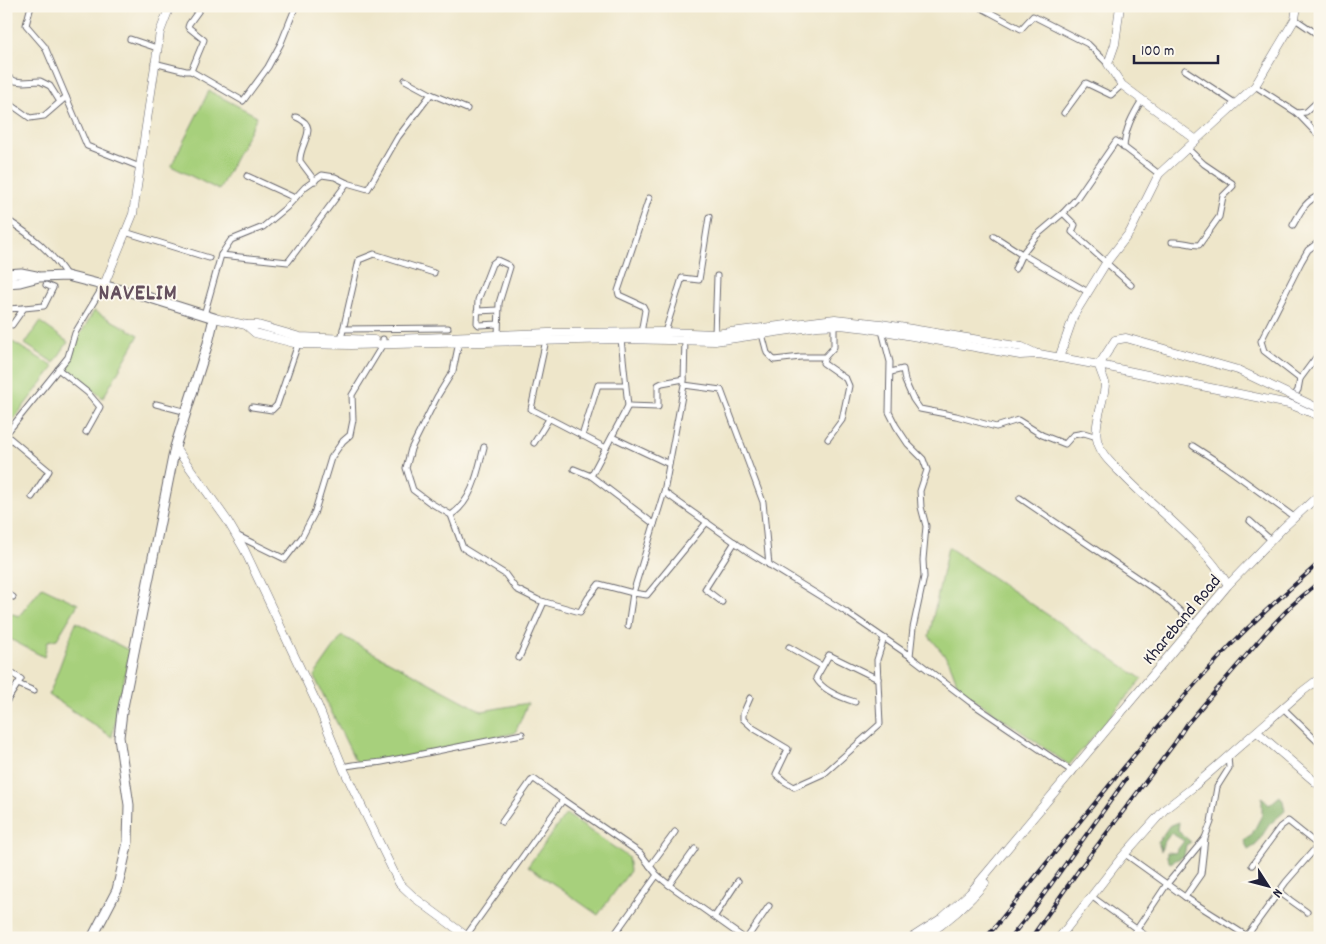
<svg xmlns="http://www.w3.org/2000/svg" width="1326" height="944" font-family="Dekko,sans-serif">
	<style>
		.green { fill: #a7d07b; stroke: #64795b }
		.forest { fill: #85b26b; stroke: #546a53 }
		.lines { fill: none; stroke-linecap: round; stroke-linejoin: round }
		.street-casing { stroke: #69676d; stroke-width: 7 }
		.secondary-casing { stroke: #69676d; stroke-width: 9 }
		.primary-casing { stroke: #69676d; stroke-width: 11 }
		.street { stroke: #fff; stroke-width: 5 }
		.secondary { stroke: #fff; stroke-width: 8 }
		.primary { stroke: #fff; stroke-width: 9 }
		.rail-casing { stroke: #22223b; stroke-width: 4 }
		.rail { stroke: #fbf7ec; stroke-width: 2; stroke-dasharray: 5.5; stroke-linecap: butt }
		.secondary-bridge-casing { stroke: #69676d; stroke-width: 9; stroke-linecap: butt }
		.secondary-bridge { stroke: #fff; stroke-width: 8 }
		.labels { text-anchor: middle; stroke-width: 4; stroke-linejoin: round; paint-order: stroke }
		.street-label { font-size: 18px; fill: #22223b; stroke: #fbf7ec }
		.district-label { font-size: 22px; font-weight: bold; letter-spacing: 1px; fill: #65505e; stroke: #fbf7ec }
	</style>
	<rect width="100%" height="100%" fill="#fbf7ec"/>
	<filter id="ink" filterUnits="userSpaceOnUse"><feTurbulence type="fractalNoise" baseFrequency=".02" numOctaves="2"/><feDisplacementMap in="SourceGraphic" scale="10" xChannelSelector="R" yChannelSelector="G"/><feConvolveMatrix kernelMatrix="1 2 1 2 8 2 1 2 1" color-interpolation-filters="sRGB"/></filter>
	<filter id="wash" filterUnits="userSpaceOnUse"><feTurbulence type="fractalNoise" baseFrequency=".0096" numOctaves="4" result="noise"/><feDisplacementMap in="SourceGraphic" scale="20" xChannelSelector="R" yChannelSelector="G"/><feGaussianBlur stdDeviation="1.12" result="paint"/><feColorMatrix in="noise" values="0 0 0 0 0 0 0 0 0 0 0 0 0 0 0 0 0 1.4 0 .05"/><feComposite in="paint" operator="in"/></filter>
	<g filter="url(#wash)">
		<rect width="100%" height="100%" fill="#eee6ca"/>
		<g class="green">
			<path d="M209 91 257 116 219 190 171 166Z"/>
			<path d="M94 311 139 335 103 398 65 368 70 358 74 345Z"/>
			<path d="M40 322 68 342 54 363 25 344Z"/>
			<path d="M6 338 54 367 6 429Z"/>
			<path d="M948 547 1142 679 1069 765 959 688 949 661 929 636Z"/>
			<path d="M42 587 78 604 57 639 48 641 44 657 6 637V612L19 616Z"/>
			<path d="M76 622 130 651 112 737 49 695Z"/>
			<path d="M342 636 482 711 528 703 515 733 360 766 354 758 314 676Z"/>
			<path d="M566 814 628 857 630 871 598 915 528 866Z"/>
		</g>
		<g class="forest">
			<path d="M1280 796 1283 801 1285 811 1269 825 1256 845 1248 850 1244 840 1251 836 1262 815V797L1269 805Z"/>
			<path d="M1179 822 1178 831 1191 842 1186 845 1184 856 1170 863 1167 857V852L1175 853 1184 841 1171 833 1163 844 1161 851 1158 842 1169 826Z"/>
		</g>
	</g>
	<g filter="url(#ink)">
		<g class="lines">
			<defs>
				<g id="street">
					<path d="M31 6 26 25 45 47 87 146 140 167"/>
					<path d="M978 6 1021 29 1033 16 1088 44 1108 64"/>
					<path d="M1295 19 1320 36"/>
					<path d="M130 39 157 48"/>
					<path d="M154 63 186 71H191L243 101 268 67 281 43 296 6"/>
					<path d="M1185 70 1235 103"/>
					<path d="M191 71 204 40 188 27 189 24 202 6"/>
					<path d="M6 76 15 81 23 82 40 81 50 86 60 102"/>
					<path d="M1255 86 1297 113 1320 137"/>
					<path d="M431 94 467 109"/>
					<path d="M6 101 30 118 44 116 66 97"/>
					<path d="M1064 113 1086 83 1111 95 1122 85"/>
					<path d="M1297 113 1306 112 1320 99"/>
					<path d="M296 117C321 127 299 143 300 161L315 181"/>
					<path d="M1124 148C1125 129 1132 116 1142 100"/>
					<path d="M247 176 295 198"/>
					<path d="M1063 213 1076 199 1116 141 1159 174"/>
					<path d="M6 219C31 235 51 251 67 276"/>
					<path d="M1293 225C1301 211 1305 201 1320 195"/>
					<path d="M125 232 209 258"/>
					<path d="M994 236 1022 254 1037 235 1063 213 1075 225 1072 232 1131 285"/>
					<path d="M1172 242C1184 241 1188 245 1199 245L1219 217 1223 196 1233 186 1232 183 1204 164 1187 148"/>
					<path d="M221 255 288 262 347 183 368 189 398 137 431 94 405 80"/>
					<path d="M1015 269 1022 254 1088 292"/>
					<path d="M24 308 44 306 53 288 46 285"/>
					<path d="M6 309 24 308 12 325 6 322"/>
					<path d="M477 311 498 310"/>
					<path d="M204 315 221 255 231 240 263 227 287 207 305 187 322 175 335 177 347 183"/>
					<path d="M343 329 448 328"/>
					<path d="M882 331 890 362 889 412 896 426 908 444 923 459 927 470 920 491 921 507 926 526 923 560 924 577 913 628 910 656"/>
					<path d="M665 332 682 278 699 280 709 217"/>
					<path d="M641 333 645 310 643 306 619 295 618 291 649 198"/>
					<path d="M715 334 717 276"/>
					<path d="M762 334 767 353 774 360 801 357H825L834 347V325"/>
					<path d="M498 336 499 303 510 267 508 265 497 260 492 264 478 300 477 323 479 325 498 324"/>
					<path d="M341 339 359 260 374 254 434 273"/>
					<path d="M621 339 628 406 591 476 654 524"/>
					<path d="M546 340 531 409 606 448"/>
					<path d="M459 342 453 371 437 397 411 449 406 468 413 490 429 502 451 515 463 548 505 574 516 589 538 600 580 612 588 598 599 584 633 593 664 492 747 551 846 612 910 656 970 702 1073 772"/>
					<path d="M825 357 823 363 846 379 849 386 842 420 828 439"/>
					<path d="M58 369 88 393 100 407 86 432"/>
					<path d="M891 372 903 369 905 381 913 399 920 409 956 416 996 427 1018 420 1042 435 1065 444 1073 435 1084 433 1097 437"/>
					<path d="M1300 379 1320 352"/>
					<path d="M684 382 685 338"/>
					<path d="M1293 398 1298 390 1300 379 1264 351 1261 341 1301 262 1308 250 1320 241"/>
					<path d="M156 404 187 412"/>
					<path d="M628 406 658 407V385L662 383 684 379"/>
					<path d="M252 407 272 410 277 405 298 344"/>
					<path d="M6 434 68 357 75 333 104 285"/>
					<path d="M6 435 49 471 32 497"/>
					<path d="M582 436 598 385H625"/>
					<path d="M612 437 669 464"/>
					<path d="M534 443 549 419"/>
					<path d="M1193 446 1224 466 1294 517"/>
					<path d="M574 469 591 476"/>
					<path d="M664 492 684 385 721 390 763 502 769 565"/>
					<path d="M1020 498 1161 594 1196 625"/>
					<path d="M451 515C473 501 478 470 484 447"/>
					<path d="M1250 521 1271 540"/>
					<path d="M236 535 285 559 302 537 314 514 331 458 343 441 350 435 353 420 352 395 383 344V339"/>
					<path d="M6 593 13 597"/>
					<path d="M722 602 705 589 735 542"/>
					<path d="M628 626 633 593 647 595 707 522"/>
					<path d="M789 647 822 666"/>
					<path d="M519 658 544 602"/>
					<path d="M6 670 21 679 6 702"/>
					<path d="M18 684 34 691"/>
					<path d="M750 698 743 714V719L753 728 788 749 776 774 784 781 794 787 825 773 880 724 877 660 884 638"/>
					<path d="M855 702C842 698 822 690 816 678L829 655 878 679"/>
					<path d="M1283 708 1320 744"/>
					<path d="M343 767C355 763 369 764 382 762L522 734"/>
					<path d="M563 800 640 853 657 875 669 885"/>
					<path d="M1205 838 1201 874 1185 897 1247 936"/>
					<path d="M695 849 669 885 744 938"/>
					<path d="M1125 854 1185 897"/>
					<path d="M1252 865 1280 827 1288 821 1319 846"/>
					<path d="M650 866 675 832"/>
					<path d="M1279 892 1307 912"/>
					<path d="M1091 896 1149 938"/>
					<path d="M715 916 738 881"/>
					<path d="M466 936 563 800 534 779 531 781 502 822"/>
					<path d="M1246 937 1286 882 1320 843"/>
					<path d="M612 938 657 875"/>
					<path d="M747 938 769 906"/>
					<path d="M1131 938 1167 884 1205 838 1211 822 1217 787 1229 768 1228 757"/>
				</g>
				<g id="secondary">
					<path d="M1120 6 1115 44 1108 64 1122 85 1195 139"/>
					<path d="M104 285 133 214 160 32 170 6"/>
					<path d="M214 318 246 325H258L300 337 374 340"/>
					<path d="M246 325 255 333 298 344 351 345 621 339 715 341 818 326 840 325 867 328 1020 355 1039 354 1099 365 1115 340 1126 338 1238 370"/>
					<path d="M393 339 548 333 665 332 715 334 835 319 881 324 1022 347 1035 353"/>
					<path d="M1059 358 1074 315 1106 263 1130 232 1159 174 1255 86 1295 19 1297 6"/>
					<path d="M175 447 227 520 244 549 318 706 344 770 399 883 415 898 469 938"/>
					<path d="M1228 585C1202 542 1159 512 1124 476 1114 466 1102 456 1098 443 1092 427 1105 400 1105 383 1104 378 1100 371 1099 365L1289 404 1320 416"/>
					<path d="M1257 732 1320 786"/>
					<path d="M911 938 942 918 970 893 1228 585 1283 528 1320 494"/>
					<path d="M923 938C947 922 967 905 985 883"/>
					<path d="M1059 938 1122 857 1165 809 1192 788 1299 694 1320 678"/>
				</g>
				<g id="primary">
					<path d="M6 274 21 273 36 276"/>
					<path d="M6 283 20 282 39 277 67 276 141 295 214 318 208 343 175 447 122 712 119 737 129 805 128 842 117 890 92 938"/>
				</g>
			</defs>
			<use href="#street" class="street-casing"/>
			<use href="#secondary" class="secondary-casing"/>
			<use href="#primary" class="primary-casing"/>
			<use href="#street" class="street"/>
			<use href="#secondary" class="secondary"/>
			<use href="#primary" class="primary"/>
			<defs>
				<g id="rail">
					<path d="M986 938C1066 840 1143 739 1229 647 1257 617 1289 590 1320 562"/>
					<path d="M1010 938 1032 911 1126 779"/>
					<path d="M1031 938 1081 867 1174 744 1187 724 1268 630 1292 605 1320 581"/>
				</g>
			</defs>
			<use href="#rail" class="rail-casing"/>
			<use href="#rail" class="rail"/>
			<defs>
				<path id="secondary-bridge" d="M1238 370 1320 409"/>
			</defs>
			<use href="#secondary-bridge" class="secondary-bridge-casing"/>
			<use href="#secondary-bridge" class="secondary-bridge"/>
		</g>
	</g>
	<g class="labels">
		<g class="street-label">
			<text transform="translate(1181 619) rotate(-50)" y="6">Khareband Road</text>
		</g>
		<g class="district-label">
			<text x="138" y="299">NAVELIM</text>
		</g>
	</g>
	<rect width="1326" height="944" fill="none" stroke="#fbf7ec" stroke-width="25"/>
	<g transform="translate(1268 886) rotate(126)" stroke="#fbf7ec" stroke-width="4" paint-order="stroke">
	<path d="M0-4L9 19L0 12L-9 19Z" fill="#22223b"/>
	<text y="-8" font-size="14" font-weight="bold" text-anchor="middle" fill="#22223b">N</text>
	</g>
	<path d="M1134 55v8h84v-8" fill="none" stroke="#22223b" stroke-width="2.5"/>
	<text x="1141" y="55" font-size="15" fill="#22223b" stroke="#fbf7ec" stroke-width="4" paint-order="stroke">100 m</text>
</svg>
